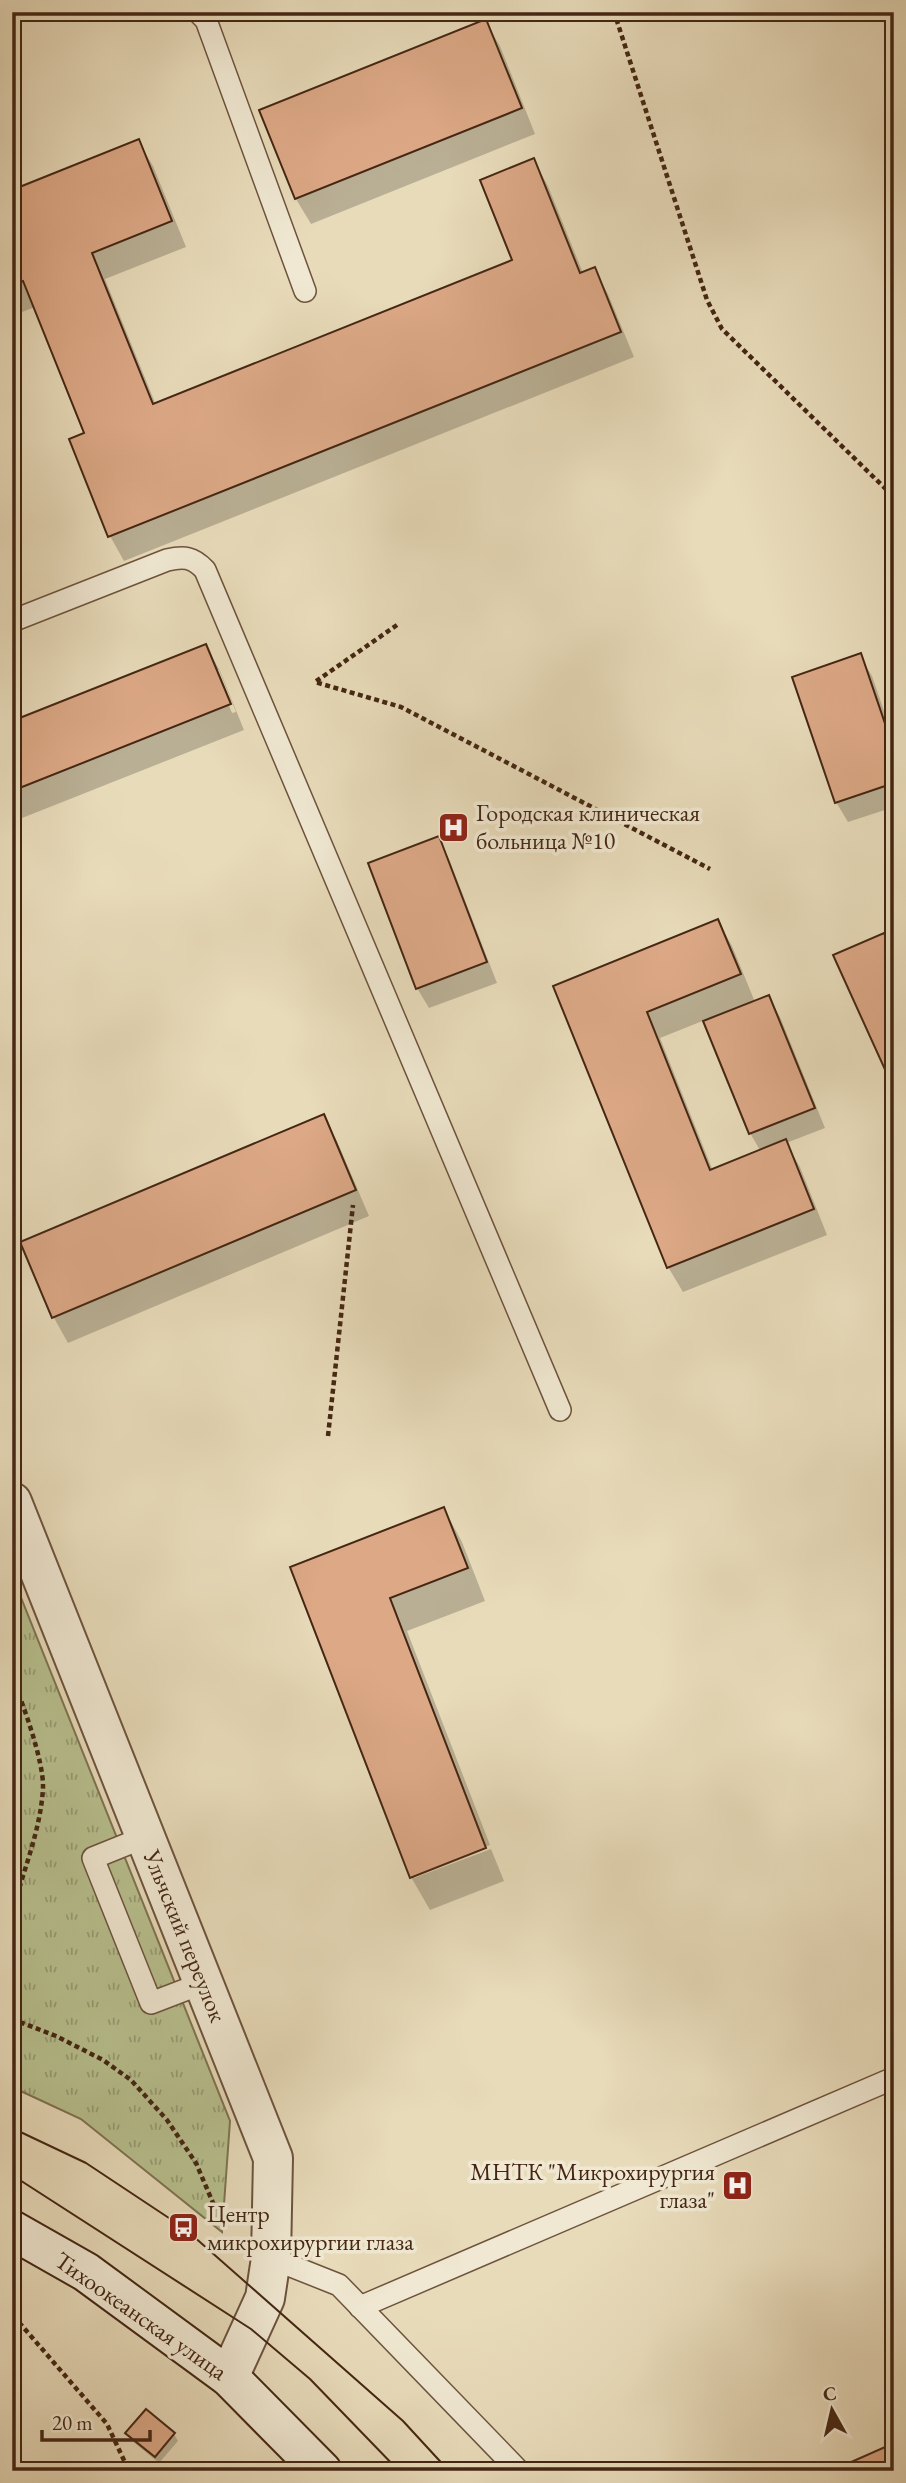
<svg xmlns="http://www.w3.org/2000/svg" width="906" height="2483" font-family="'EB Garamond',serif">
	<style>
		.park { fill: url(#park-tufts); stroke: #7e7351; stroke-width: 2 }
		.shadow { fill: #0003; fill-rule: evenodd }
		.building { fill: #dca886; stroke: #442613; stroke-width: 2 }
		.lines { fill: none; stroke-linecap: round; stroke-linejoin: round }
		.lane-casing { stroke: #6d533d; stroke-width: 24 }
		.street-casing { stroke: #6d533d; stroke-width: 42 }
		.secondary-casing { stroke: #442613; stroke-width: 42 }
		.path { stroke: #442613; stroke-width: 4.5; stroke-dasharray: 5 3.5; stroke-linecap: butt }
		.lane { stroke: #f0e8d2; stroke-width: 21 }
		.street { stroke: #f0e8d2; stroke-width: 38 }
		.secondary { stroke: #f0e8d2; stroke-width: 38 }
		.tram { stroke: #442613; stroke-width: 2 }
		.labels { text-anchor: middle; stroke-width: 7; stroke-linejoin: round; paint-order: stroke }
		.poi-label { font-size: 24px; fill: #442613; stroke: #f0e8d2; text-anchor: start }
		.street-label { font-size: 24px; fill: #442613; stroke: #f0e8d2 }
	</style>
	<defs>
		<pattern id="park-tufts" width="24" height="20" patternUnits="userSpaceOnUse" patternTransform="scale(1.75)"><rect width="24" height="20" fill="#b8c08f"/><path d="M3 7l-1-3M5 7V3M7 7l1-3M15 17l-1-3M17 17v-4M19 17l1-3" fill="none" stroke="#979c74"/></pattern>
	</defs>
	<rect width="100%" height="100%" fill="#e8dbba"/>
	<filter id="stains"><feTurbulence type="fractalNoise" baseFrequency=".00286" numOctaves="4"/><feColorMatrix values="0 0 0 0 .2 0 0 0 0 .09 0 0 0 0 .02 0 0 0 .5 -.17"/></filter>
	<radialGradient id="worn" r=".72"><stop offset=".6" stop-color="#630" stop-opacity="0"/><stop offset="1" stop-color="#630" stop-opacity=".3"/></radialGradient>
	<path class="park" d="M12 1575 230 2121 222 2232 81 2119 12 2087Z"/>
	<g class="shadow">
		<path d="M485 21 500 46 535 134 311 224 296 199 261 111Z"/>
		<path d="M138 141 153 166 186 247 105 279 156 405 514 261 534 161 548 186 583 273 594 269 608 294 634 357 124 561 110 536 86 434 35 307 12 316V192Z"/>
		<path d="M206 646 220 671 244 730 12 822V723ZM215 670H219L236 712 232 713Z"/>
		<path d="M860 656 872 676 894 740V807L848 822 836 802Z"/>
		<path d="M438 839 449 859 497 983 429 1008 417 988Z"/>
		<path d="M718 921 732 946 755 1002 769 997 780 1017 825 1128 786 1143 800 1167 827 1235 683 1292 668 1267 555 987ZM705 1020 750 1133 761 1152 713 1171 660 1038Z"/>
		<path d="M883 935 894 954V1083L888 1073Z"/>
		<path d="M323 1116 337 1141 369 1216 68 1343 54 1318 22 1243Z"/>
		<path d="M444 1509 462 1542 485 1601 407 1631 490 1845 414 1875V1878L491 1849 504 1881 430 1910 411 1877 292 1568Z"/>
		<path d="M128 2434H174L178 2441 159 2463 131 2440Z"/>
	</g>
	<g class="building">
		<path d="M486 19 522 108 295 199 259 110Z"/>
		<path d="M139 139 172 221 92 253 153 404 512 260 480 180 534 158 580 273 595 267 621 332 108 537 69 439 84 433 23 281 12 285V190Z"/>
		<path d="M206 644 231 704 12 791V721Z"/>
		<path d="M861 653 894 750V783L835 803 792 677Z"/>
		<path d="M439 836 487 962 416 989 368 863Z"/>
		<path d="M718 919 741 974 647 1012 710 1170 786 1139 814 1209 667 1268 553 986Z"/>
		<path d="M884 933 894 955V1071L887 1074 833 955Z"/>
		<path d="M769 995 815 1108 749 1134 703 1021Z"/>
		<path d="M324 1114 356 1190 52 1318 20 1242Z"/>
		<path d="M444 1507 468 1568 390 1598 486 1848 410 1878 290 1567Z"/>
		<path d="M146 2409 175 2433 155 2457 125 2433Z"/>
		<path d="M894 2443V2471H831Z"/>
		<path d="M217 2464 225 2471H211Z"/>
	</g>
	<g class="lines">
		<defs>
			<g id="lane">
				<path d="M198 12 206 20 305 291"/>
				<path d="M12 621 167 560C184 556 193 557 205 570L560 1410"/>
				<path d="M145 1837 93 1858 151 2003 203 1983"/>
				<path d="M271 2258 339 2285 519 2471"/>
				<path d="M360 2307 894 2078"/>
			</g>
			<path id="street" d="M12 1502 273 2158 271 2258 265 2298 229 2377"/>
			<path id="secondary" d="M12 2230 86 2272 229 2377 322 2471"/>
		</defs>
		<use href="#lane" class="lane-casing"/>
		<use href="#street" class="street-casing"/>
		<use href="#secondary" class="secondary-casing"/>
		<g class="path">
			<path d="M612 12 617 21 707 300 722 329 894 497"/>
			<path d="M397 625 315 682 401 707 710 869"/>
			<path d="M328 1436 353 1205"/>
			<path d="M12 1678C23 1703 44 1762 43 1788 41 1826 26 1864 16 1899"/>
			<path d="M12 2019 56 2036 103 2060 131 2080 167 2120 196 2163 216 2210"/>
			<path d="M12 2318 17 2320 107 2424 129 2471"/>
		</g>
		<use href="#lane" class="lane"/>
		<use href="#street" class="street"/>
		<use href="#secondary" class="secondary"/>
		<g class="tram">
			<path d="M12 2128 86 2163 184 2228 403 2421 449 2471"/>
			<path d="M12 2175 251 2329 310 2379 399 2471"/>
		</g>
	</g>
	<defs>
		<symbol id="hospital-square" viewBox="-11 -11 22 22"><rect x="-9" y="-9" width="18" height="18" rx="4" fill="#8f2418" stroke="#f0e8d2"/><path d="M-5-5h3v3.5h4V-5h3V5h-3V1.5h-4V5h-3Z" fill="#fff"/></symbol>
		<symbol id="bus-square" viewBox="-11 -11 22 22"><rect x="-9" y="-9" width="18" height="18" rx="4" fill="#8f2418" stroke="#f0e8d2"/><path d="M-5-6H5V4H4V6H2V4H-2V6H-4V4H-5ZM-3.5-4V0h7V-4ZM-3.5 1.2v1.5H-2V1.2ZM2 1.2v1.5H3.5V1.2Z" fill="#fff"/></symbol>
	</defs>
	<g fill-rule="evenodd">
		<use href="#hospital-square" x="436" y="810" width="35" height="35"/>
		<use href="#hospital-square" x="720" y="2168" width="35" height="35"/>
		<use href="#bus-square" x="166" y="2210" width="35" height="35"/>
	</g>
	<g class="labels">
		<g class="poi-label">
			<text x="476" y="821">Городская клиническая<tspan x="476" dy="28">больница №10</tspan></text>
			<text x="715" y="2180" text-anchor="end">МНТК "Микрохирургия<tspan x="715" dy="28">глаза"</tspan></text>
			<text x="207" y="2222">Центр<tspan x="207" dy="28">микрохирургии глаза</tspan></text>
		</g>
		<g class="street-label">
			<text transform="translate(185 1936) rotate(68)" y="8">Ульчский переулок</text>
			<text transform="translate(141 2316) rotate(35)" y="8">Тихоокеанская улица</text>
		</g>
	</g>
	<rect width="906" height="2483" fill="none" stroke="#e8dbba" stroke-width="42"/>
	<rect x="14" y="14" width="878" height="2455" fill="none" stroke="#442613" stroke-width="3.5"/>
	<rect x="21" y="21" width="864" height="2441" fill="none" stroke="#442613" stroke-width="2"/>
	<g transform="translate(832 2410) rotate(352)" stroke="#f0e8d2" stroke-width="5" paint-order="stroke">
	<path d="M0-5L12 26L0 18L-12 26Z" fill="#442613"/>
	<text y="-10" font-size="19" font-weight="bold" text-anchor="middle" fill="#442613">С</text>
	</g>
	<path d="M42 2430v10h108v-10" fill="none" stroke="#442613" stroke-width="3.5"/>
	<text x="52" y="2430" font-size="21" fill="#442613" stroke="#f0e8d2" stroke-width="5" paint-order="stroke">20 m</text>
	<rect width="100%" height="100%" filter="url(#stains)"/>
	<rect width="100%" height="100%" fill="url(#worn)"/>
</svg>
